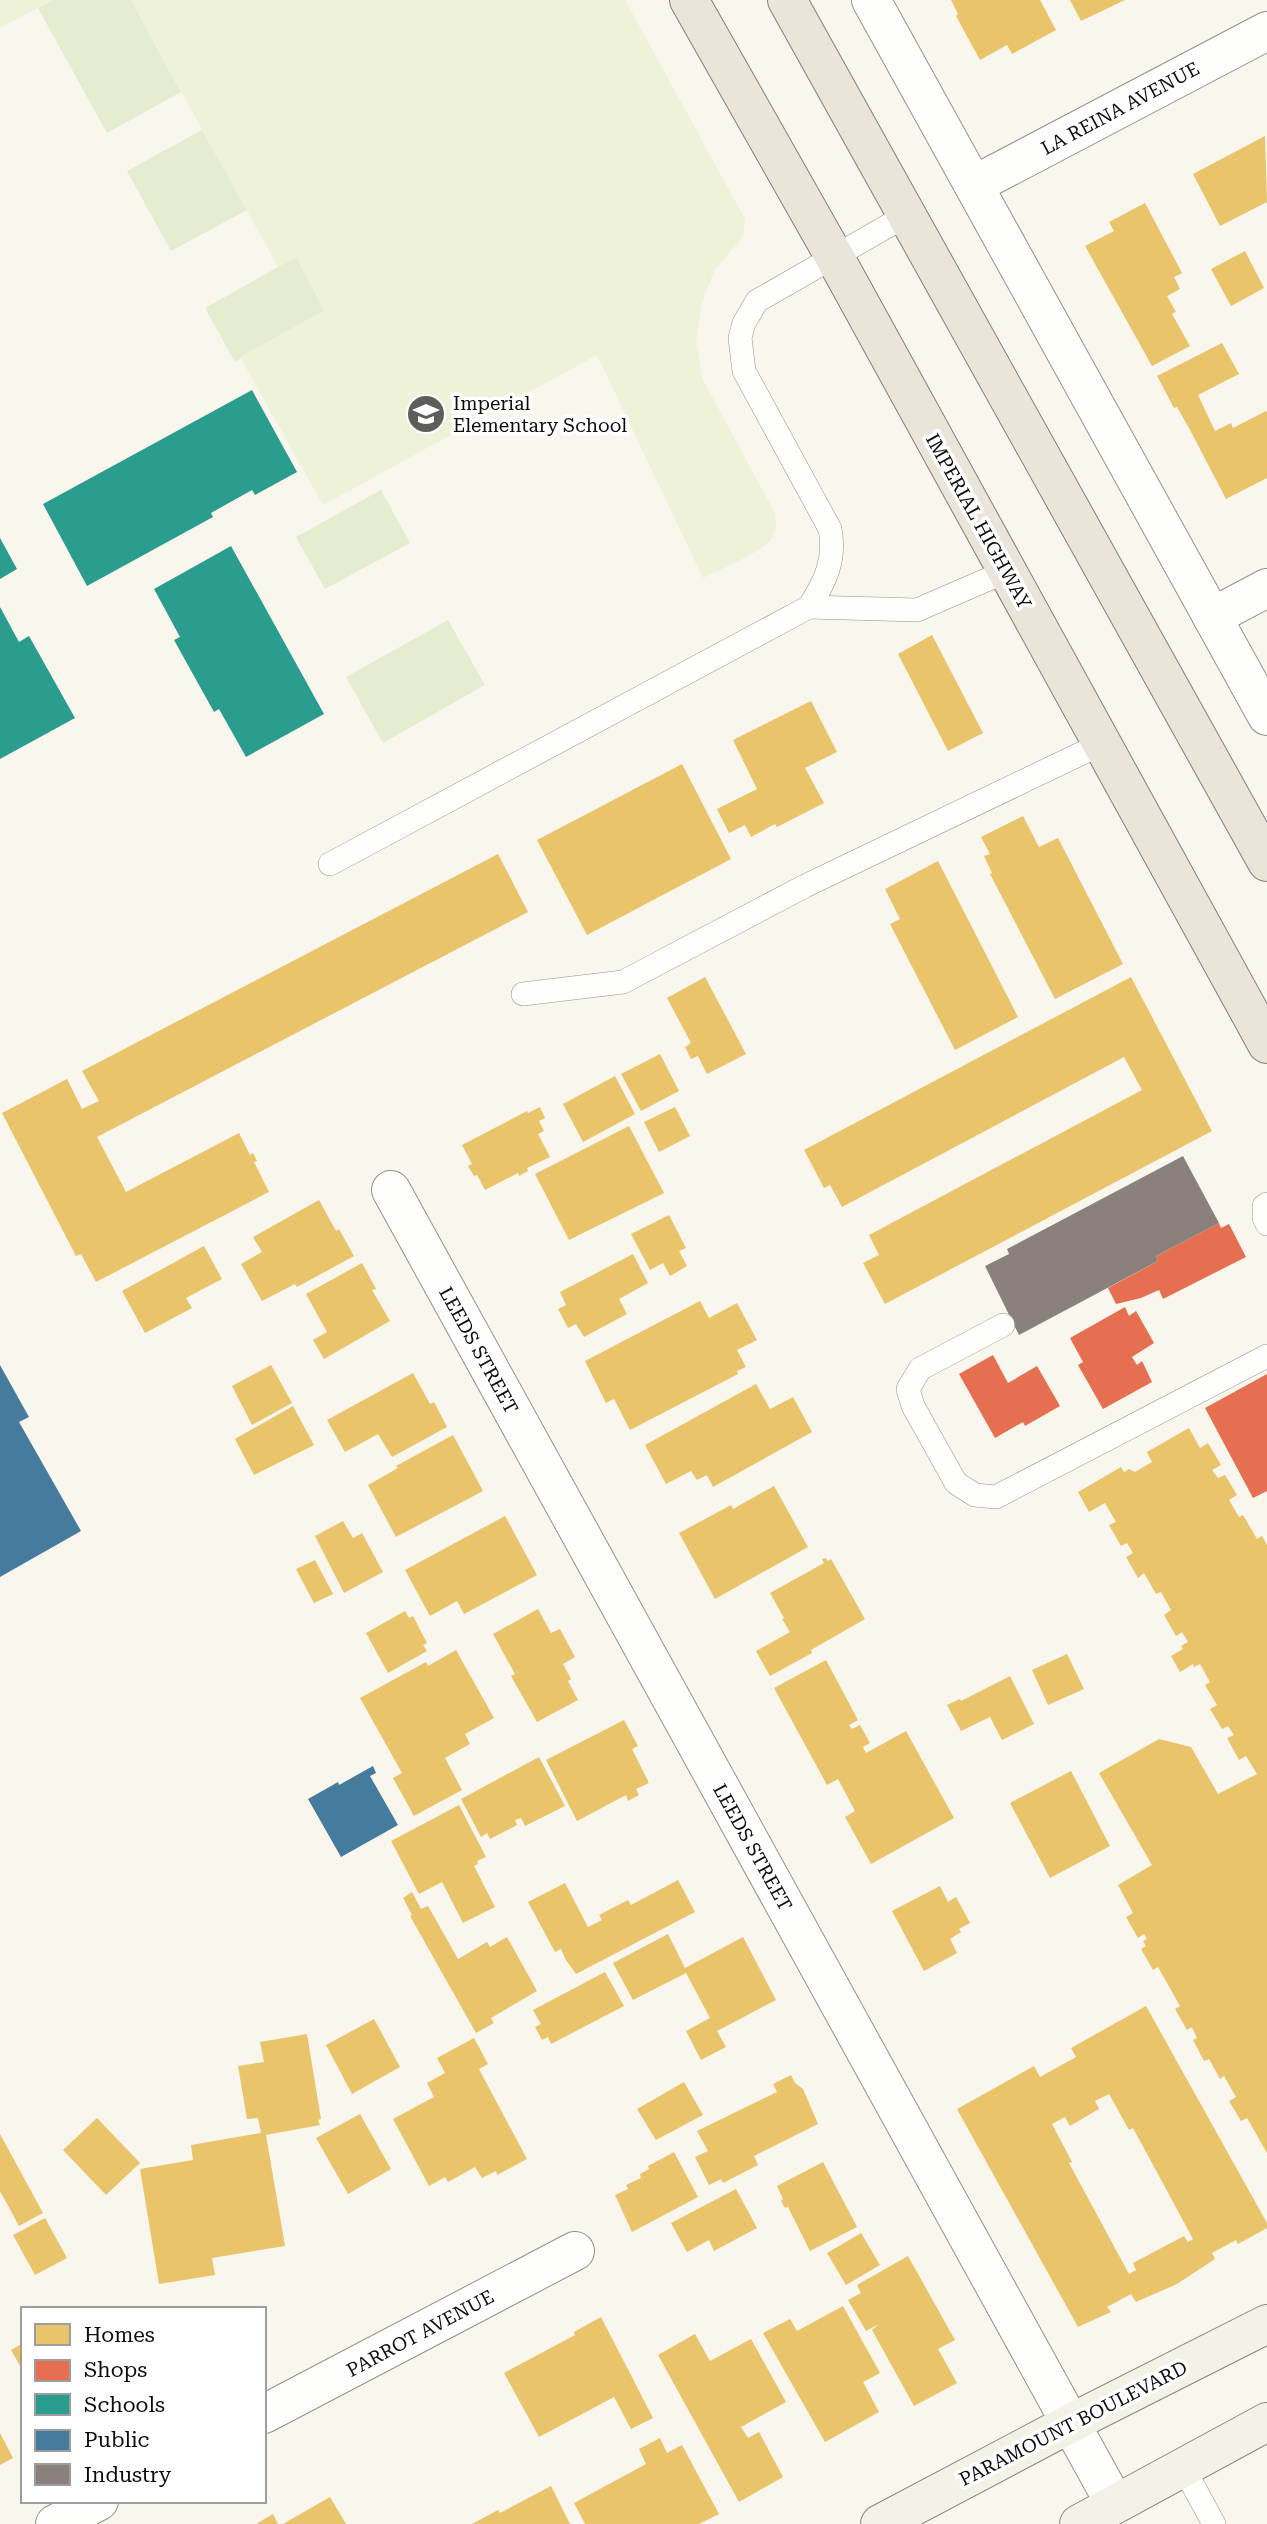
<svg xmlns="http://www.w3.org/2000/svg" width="1267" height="2524" font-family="'Roboto Serif',serif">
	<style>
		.green { fill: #e4edcf }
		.pitch { fill: #edf2d8 }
		.homes { fill: #e9c46a; fill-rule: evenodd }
		.shops { fill: #e76f51 }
		.schools { fill: #2a9d8f }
		.public { fill: #457b9d }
		.industry { fill: #8a817c }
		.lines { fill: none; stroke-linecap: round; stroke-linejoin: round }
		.service-casing { stroke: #92918d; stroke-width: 24 }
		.minor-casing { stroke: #92918d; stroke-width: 40 }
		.secondary-casing { stroke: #898784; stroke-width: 40 }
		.primary-casing { stroke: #7f7e7a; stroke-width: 40 }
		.service { stroke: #fefefc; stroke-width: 23 }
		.minor { stroke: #fefefc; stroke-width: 38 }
		.secondary { stroke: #f4f1e7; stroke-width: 38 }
		.primary { stroke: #ebe4d8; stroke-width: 38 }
		.labels { text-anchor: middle; stroke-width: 7; stroke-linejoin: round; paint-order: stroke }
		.street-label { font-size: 19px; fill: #0b0b0b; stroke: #fff }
		.poi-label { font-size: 19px; fill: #0b0b0b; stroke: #fff; text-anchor: start }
	</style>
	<rect width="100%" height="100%" fill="#f9f6ee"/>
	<g class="green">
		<path d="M53 0H131L181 92 107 133 38 8Z"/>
		<path d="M202 130 247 210 171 251 127 171Z"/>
		<path d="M296 257 325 311 235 362 205 308Z"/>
		<path d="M381 490 410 543 325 589 296 537Z"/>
		<path d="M448 620 485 685 383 743 346 677Z"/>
	</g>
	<g class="pitch">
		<path d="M0 0H53L0 28Z"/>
		<path d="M131 0H625L745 219 743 237 714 271 702 303 696 341 703 380 775 513C776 520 777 528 774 535 767 551 720 569 703 578L597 355 323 505 240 357 325 310 296 258 278 267Z"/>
	</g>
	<g class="homes">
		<path d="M951 0H1040L1056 30 1012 54 1007 45 980 60 956 16 958 14Z"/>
		<path d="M1070 0H1125L1081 21Z"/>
		<path d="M1265 136 1267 202 1220 226 1193 174Z"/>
		<path d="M1145 203 1182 273 1174 277 1180 289 1167 296 1176 312 1172 314 1190 346 1152 366 1085 246 1114 231 1109 222Z"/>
		<path d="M1245 251 1264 288 1231 306 1211 269Z"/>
		<path d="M1222 343 1239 374 1198 395 1215 431 1231 423 1233 428 1266 411 1267 412V478L1226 499 1189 428 1177 407 1174 408 1157 376Z"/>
		<path d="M932 635 983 733 948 751 898 654Z"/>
		<path d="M811 701 837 752 805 768 824 803 777 827 775 824 751 837 745 825 729 833 717 809 757 789 733 740Z"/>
		<path d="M682 764 731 859 587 935 537 840Z"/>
		<path d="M1023 816 1039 847 1058 838 1123 964 1055 999 990 874 992 873 984 856 990 854 981 837Z"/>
		<path d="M498 854 528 912 97 1137 126 1192 239 1133 250 1155 253 1153 257 1161 254 1162 269 1192 96 1282 81 1254 76 1256 2 1113 67 1079 82 1109 99 1101 82 1071Z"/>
		<path d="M938 861 1018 1017 955 1050 890 924 900 919 885 889Z"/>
		<path d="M705 977 746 1054 707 1074 698 1056 691 1059 685 1047 691 1043 667 998Z"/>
		<path d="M1131 977 1212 1131 885 1304 863 1263 879 1255 869 1235 1142 1090 1124 1057 842 1207 830 1185 824 1188 804 1150Z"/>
		<path d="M660 1054 679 1091 641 1111 621 1074Z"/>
		<path d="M615 1076 635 1114 583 1142 563 1104Z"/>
		<path d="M540 1107 545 1118 539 1121 544 1131 538 1134 550 1157 527 1168 528 1171 519 1176 518 1173 485 1190 477 1175 474 1176 468 1166 472 1164 462 1145 527 1111 528 1113Z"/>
		<path d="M675 1107 690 1136 659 1152 644 1122Z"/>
		<path d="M629 1126 664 1193 569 1240 535 1174Z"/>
		<path d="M319 1200 336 1231 339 1229 354 1256 297 1287 295 1284 262 1301 241 1264 262 1252 253 1237Z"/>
		<path d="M669 1215 686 1248 679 1251 687 1266 670 1276 663 1263 650 1270 631 1234Z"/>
		<path d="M204 1246 222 1279 186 1298 192 1308 145 1333 122 1291Z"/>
		<path d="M633 1254 648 1283 619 1299 627 1314 584 1337 576 1324 568 1328 558 1309 566 1305 560 1292Z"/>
		<path d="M362 1263 376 1289 372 1290 390 1321 324 1359 313 1340 327 1332 306 1294Z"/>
		<path d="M700 1301 709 1318 737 1303 757 1340 737 1350 746 1367 737 1371 738 1374 630 1430 614 1399 606 1403 585 1361Z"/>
		<path d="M271 1365 292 1403 252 1425 232 1386Z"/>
		<path d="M413 1373 430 1404 434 1402 447 1427 392 1457 378 1434 345 1452 327 1420Z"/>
		<path d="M756 1384 770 1409 793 1397 812 1432 713 1487 707 1475 697 1480 691 1471 666 1484 645 1445Z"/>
		<path d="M293 1406 314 1445 254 1475 235 1439Z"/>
		<path d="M1189 1428 1200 1448 1208 1443 1221 1465 1212 1470 1218 1478 1225 1475 1237 1495 1229 1500 1239 1517 1243 1515 1257 1539 1262 1536 1267 1545V2153L1247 2118 1241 2121 1229 2101 1236 2097 1224 2076 1220 2079 1209 2059 1204 2061 1193 2040 1197 2038 1192 2027 1187 2030 1175 2009 1180 2006 1158 1967 1153 1970 1141 1949 1146 1946 1143 1941 1147 1939 1144 1934 1138 1938 1126 1917 1133 1913 1118 1885 1152 1865 1099 1773 1159 1739 1191 1747 1218 1794 1257 1774 1246 1756 1239 1760 1227 1738 1234 1735 1228 1726 1222 1729 1210 1709 1217 1705 1205 1685 1210 1682 1200 1664 1194 1667 1193 1664 1180 1672 1171 1656 1183 1649 1181 1646 1188 1642 1182 1632 1176 1636 1164 1615 1171 1610 1161 1592 1156 1594 1144 1573 1138 1578 1126 1557 1133 1553 1127 1543 1121 1546 1109 1525 1116 1522 1105 1503 1089 1512 1078 1492 1121 1467 1124 1472 1129 1469 1135 1472 1152 1462 1147 1452Z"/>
		<path d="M453 1435 483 1491 396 1537 368 1485 398 1468 396 1466Z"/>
		<path d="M774 1486 808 1547 715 1599 679 1533 731 1505 733 1509Z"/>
		<path d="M505 1516 537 1575 464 1614 457 1601 430 1616 405 1570Z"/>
		<path d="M343 1521 353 1538 362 1533 383 1572 344 1593 315 1536Z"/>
		<path d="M826 1558 828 1561 831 1559 865 1619 811 1650 812 1653 770 1676 756 1651 790 1632 782 1619 784 1618 770 1593 824 1563 822 1559Z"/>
		<path d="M315 1560 333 1594 314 1603 296 1569Z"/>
		<path d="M538 1609 551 1633 560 1629 575 1657 563 1664 571 1679 568 1681 578 1700 537 1722 511 1676 515 1674 493 1634Z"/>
		<path d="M405 1611 409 1618 413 1616 427 1643 423 1645 427 1651 388 1673 366 1633Z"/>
		<path d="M456 1650 494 1718 465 1734 470 1744 445 1758 462 1790 414 1816 393 1778 402 1773 360 1698 426 1662 428 1666Z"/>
		<path d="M1067 1654 1084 1689 1048 1705 1032 1670Z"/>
		<path d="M826 1660 858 1720 849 1725 852 1729 860 1725 870 1743 863 1747 866 1753 906 1731 954 1818 871 1864 845 1817 855 1811 838 1779 827 1785 774 1688Z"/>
		<path d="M1010 1676 1034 1724 1002 1740 990 1717 961 1731 947 1705 960 1699 961 1701Z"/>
		<path d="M624 1720 638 1746 632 1749 649 1783 636 1789 639 1795 628 1801 626 1795 577 1821 546 1760Z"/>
		<path d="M539 1757 565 1806 525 1826 521 1818 515 1820 517 1825 490 1839 487 1833 481 1837 461 1799Z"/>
		<path d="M1071 1771 1110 1846 1050 1878 1010 1803Z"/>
		<path d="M459 1805 486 1857 477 1861 478 1864 474 1866 495 1907 463 1923 442 1882 419 1894 391 1841Z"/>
		<path d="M678 1880 695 1912 576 1974 566 1960 561 1949 555 1952 528 1902 565 1883 588 1927 602 1920 599 1915 628 1900 631 1905Z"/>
		<path d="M940 1886 948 1902 956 1897 970 1923 959 1929 961 1932 950 1939 957 1953 924 1971 892 1911Z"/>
		<path d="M412 1892 421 1909 428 1906 458 1959 487 1942 490 1947 507 1937 537 1991 491 2018 494 2023 476 2033 410 1916 412 1915 403 1898Z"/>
		<path d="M668 1934 685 1968 743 1937 776 2000 717 2031 726 2047 701 2060 686 2031 710 2018 686 1973 633 2000 613 1963Z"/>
		<path d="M605 1972 624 2006 551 2044 548 2037 542 2040 535 2027 541 2024 533 2010Z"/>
		<path d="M1146 2006 1267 2223V2228L1238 2244 1236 2240 1212 2253 1215 2259 1177 2284 1136 2302 1131 2294 1107 2307 1111 2312 1078 2327 957 2109 1034 2066 1040 2077 1076 2057 1071 2048ZM1109 2094 1129 2130 1133 2128 1193 2239 1188 2242 1184 2236 1133 2263 1136 2270 1129 2274 1069 2163 1072 2162 1052 2124 1065 2117 1070 2126 1099 2109 1095 2101Z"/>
		<path d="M374 2019 400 2067 352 2094 326 2045Z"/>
		<path d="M307 2034 321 2119 318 2120 320 2125 266 2135 285 2246 212 2258 215 2275 159 2284 140 2169 193 2160 191 2145 261 2133 258 2118 247 2119 238 2066 264 2062 260 2042Z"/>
		<path d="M474 2038 488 2064 479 2069 527 2159 497 2175 496 2171 482 2178 475 2167 448 2182 445 2177 429 2186 393 2119 434 2097 427 2083 445 2073 437 2058Z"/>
		<path d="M791 2075 795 2083 803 2089 818 2124 754 2156 758 2165 723 2183 721 2179 709 2185 695 2157 708 2151 697 2131 777 2092 773 2084Z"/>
		<path d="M684 2082 703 2115 656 2140 637 2109Z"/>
		<path d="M360 2114 391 2169 348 2194 316 2138Z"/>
		<path d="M97 2118 140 2163 106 2195 63 2150Z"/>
		<path d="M0 2134 43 2213 19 2226 0 2191Z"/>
		<path d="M674 2152 698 2197 632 2232 615 2195 628 2189 626 2185 641 2178 640 2174 649 2169 648 2166Z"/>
		<path d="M823 2162 857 2227 810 2251 788 2207 785 2208 781 2201 783 2199 777 2186Z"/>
		<path d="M736 2189 757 2228 714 2251 709 2240 687 2252 671 2223Z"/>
		<path d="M45 2218 67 2258 35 2275 13 2235Z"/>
		<path d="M861 2233 880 2265 846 2285 827 2253Z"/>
		<path d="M908 2256 955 2340 938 2349 957 2383 914 2406 872 2330 879 2324 866 2331 848 2300 861 2293 857 2285Z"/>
		<path d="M843 2306 880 2373 863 2382 879 2412 825 2442 763 2333 790 2319 797 2331Z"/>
		<path d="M601 2317 653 2418 631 2429 614 2397 539 2437 504 2373 575 2335 574 2332Z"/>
		<path d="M695 2334 710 2361 751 2339 786 2402 741 2427 748 2438 759 2432 783 2477 739 2502 658 2355Z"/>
		<path d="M23 2343V2371L11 2350Z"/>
		<path d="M0 2433 13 2458 0 2465Z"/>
		<path d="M660 2438 667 2453 682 2445 719 2514 699 2524H585L574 2503 646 2464 639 2449Z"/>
		<path d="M551 2486 570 2524H472L498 2510 500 2513Z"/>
		<path d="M330 2497 346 2524H283Z"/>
		<path d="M273 2514 278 2524H256Z"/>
	</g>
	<g class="shops">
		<path d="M1219 1223 1221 1228 1229 1224 1246 1257 1163 1299 1159 1290 1141 1298 1116 1304 1108 1288 1158 1261 1156 1256Z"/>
		<path d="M1125 1307 1129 1316 1136 1311 1154 1343 1132 1357 1137 1365 1142 1361 1152 1382 1103 1409 1078 1365 1083 1362 1070 1338Z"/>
		<path d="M993 1355 1008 1383 1037 1366 1060 1406 1025 1426 1023 1422 995 1438 959 1374Z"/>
		<path d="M1267 1374V1491L1253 1498 1205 1408Z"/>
	</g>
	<g class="schools">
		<path d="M252 390 297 472 255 495 252 490 211 513 213 517 87 586 43 504Z"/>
		<path d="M0 538 17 569 0 579Z"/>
		<path d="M231 546 324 714 246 757 219 709 214 712 174 640 180 637 154 589Z"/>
		<path d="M0 607 19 642 29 636 75 718 0 759Z"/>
	</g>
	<g class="public">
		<path d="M0 1365 29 1417 19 1422 81 1531 0 1577Z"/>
		<path d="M373 1766 376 1773 370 1776 398 1825 341 1857 308 1799 338 1782 339 1785Z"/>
	</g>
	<path class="industry" d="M1183 1156 1219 1223 1156 1256 1158 1261 1019 1335 985 1266 1009 1254 1007 1249Z"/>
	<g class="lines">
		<defs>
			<g id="service">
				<path d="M809 607 917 610 1007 571"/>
				<path d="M330 864 809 607C825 582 836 560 830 529L744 371 740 338 744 323 757 301 907 215"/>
				<path d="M523 994 623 982 805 886 1101 744"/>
				<path d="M1267 1204 1264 1206V1218L1267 1224"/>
				<path d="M1003 1325 920 1369 908 1389 913 1406 956 1483 975 1495 996 1497 1267 1356"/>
				<path d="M1183 2467 1214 2524"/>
			</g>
			<g id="minor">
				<path d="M871 0 1267 716"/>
				<path d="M974 185 1267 31"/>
				<path d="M1212 617 1267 588"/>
				<path d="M391 1190 1115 2504"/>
				<path d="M264 2414 575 2251"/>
				<path d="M55 2524 99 2501"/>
			</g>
			<g id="secondary">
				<path d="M880 2524 1071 2423 1267 2324"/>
				<path d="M1079 2524 1267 2422"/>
			</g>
			<g id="primary">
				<path d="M689 0 834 256 1267 1044"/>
				<path d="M787 0 1267 862"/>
			</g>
		</defs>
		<use href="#service" class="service-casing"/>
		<use href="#minor" class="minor-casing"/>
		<use href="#secondary" class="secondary-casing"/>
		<use href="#primary" class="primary-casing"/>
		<use href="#service" class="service"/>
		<use href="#minor" class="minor"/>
		<use href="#secondary" class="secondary"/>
		<use href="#primary" class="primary"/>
	</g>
	<defs>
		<symbol id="school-disc" viewBox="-11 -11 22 22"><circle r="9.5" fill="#5e5d5a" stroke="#fff"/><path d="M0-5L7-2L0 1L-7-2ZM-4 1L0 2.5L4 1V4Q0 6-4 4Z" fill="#fff"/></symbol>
	</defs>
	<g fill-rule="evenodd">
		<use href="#school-disc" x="404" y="392" width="44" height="44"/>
	</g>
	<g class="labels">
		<g class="street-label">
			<text transform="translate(1120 108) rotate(-28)" y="7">LA REINA AVENUE</text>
			<text transform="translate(979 521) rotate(61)" y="7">IMPERIAL HIGHWAY</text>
			<text transform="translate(479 1350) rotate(61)" y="7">LEEDS STREET</text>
			<text transform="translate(753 1847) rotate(61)" y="7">LEEDS STREET</text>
			<text transform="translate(420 2333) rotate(-28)" y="7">PARROT AVENUE</text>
			<text transform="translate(1073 2423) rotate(-27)" y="7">PARAMOUNT BOULEVARD</text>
		</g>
		<g class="poi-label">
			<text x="453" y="410">Imperial<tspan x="453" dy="22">Elementary School</tspan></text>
		</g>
	</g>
	<rect x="21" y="2307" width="245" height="196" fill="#ffffff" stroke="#9d9d9d" stroke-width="2"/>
	<rect x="35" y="2324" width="35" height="21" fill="#e9c46a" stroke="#9d9d9d" stroke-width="2"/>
	<text x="84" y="2342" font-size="21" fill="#0b0b0b">Homes</text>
	<rect x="35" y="2360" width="35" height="21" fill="#e76f51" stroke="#9d9d9d" stroke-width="2"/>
	<text x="84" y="2377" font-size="21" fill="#0b0b0b">Shops</text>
	<rect x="35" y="2394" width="35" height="21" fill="#2a9d8f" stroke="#9d9d9d" stroke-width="2"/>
	<text x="84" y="2412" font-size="21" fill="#0b0b0b">Schools</text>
	<rect x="35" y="2430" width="35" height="21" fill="#457b9d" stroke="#9d9d9d" stroke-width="2"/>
	<text x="84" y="2447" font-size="21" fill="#0b0b0b">Public</text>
	<rect x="35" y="2464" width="35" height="21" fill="#8a817c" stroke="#9d9d9d" stroke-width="2"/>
	<text x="84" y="2482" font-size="21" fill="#0b0b0b">Industry</text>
</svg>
